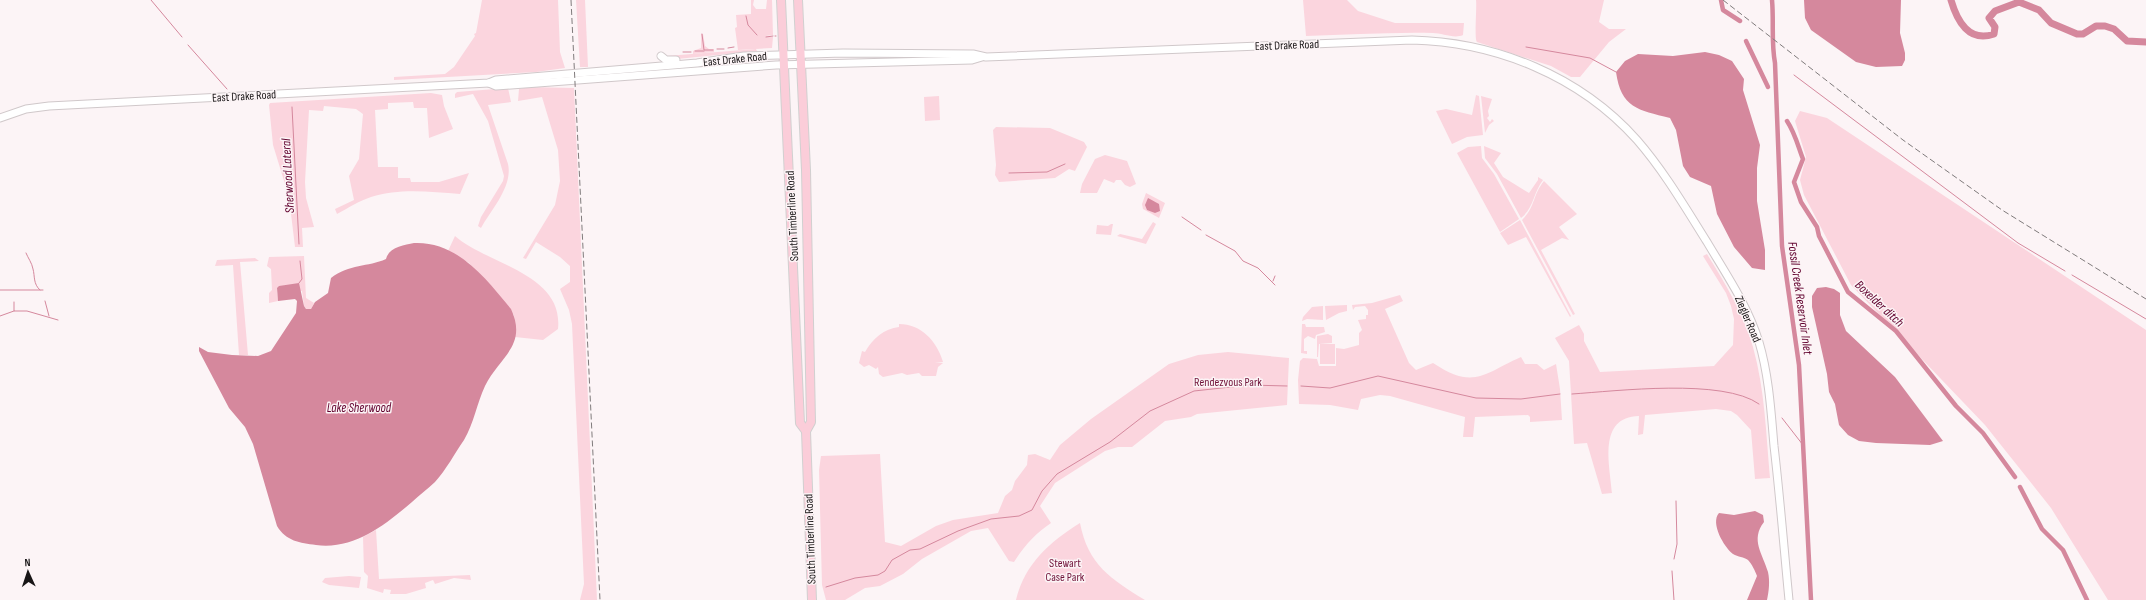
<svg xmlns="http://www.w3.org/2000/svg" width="2146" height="600" font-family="'Sofia Sans Condensed',sans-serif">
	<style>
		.green { fill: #fbd5de }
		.water { fill: #d5889d }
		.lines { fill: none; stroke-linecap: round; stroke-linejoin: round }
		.stream { stroke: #d5889d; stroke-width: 1 }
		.canal { stroke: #d5889d; stroke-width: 4.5 }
		.river { stroke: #d5889d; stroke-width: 7 }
		.secondary-casing { stroke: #d0c8ca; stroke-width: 9 }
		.primary-casing { stroke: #d1d0d0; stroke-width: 10 }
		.secondary { stroke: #fff; stroke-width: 7 }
		.primary { stroke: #fbcdd9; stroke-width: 8 }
		.rail { stroke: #807b7c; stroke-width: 1; stroke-dasharray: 6 3; stroke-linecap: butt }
		.labels { text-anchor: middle; stroke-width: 3; stroke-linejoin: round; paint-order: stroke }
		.street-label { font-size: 12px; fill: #181516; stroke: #fcf4f6 }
		.park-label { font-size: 12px; fill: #701339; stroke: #fcf4f6 }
		.water-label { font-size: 13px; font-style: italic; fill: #60002d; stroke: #fcf4f6 }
	</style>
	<rect width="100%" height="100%" fill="#fcf4f6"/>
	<g class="green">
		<path d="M482 0H558L560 52 565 68 536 72 394 80V77L445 74 454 67 475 36 474 34 476 33Z"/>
		<path d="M576 0H585L588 67H580Z"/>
		<path d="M751 0H754L753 5 756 9H766L767 0H772L773 35 766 36 773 37 772 48 738 50 735 28 737 27 736 15 751 14Z"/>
		<path d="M1303 0H1347L1358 11 1395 23H1464L1463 35C1454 39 1442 33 1433 33 1390 32 1348 35 1306 36Z"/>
		<path d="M1476 0H1604L1599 22 1609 29H1626L1609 42 1580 77H1571L1551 66 1477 42C1474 39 1477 8 1476 0Z"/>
		<path d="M701 34H703L705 46 709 49H714V52L693 54V51L701 48Z"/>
		<path d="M756 49 757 51 677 59 675 57 670 59 666 56Z"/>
		<path d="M529 87 574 88 597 600H580L584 584 572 324 569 310 560 289 570 282V266L560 257 536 242 526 259 523 258 555 205 560 181 558 150 542 97 518 101 519 89Z"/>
		<path d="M508 88 511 102 488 105 508 164C513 186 492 209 481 228L478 226 481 217 503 181 504 176 488 121 473 94 455 98V94L457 92Z"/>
		<path d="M431 93 442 95 444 106 453 129 429 138 427 108H414L413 102 388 103V109L375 110 378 167H398V178H410L411 182H439L469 173 460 194C430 192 400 188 371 197 359 201 348 208 337 214L335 209 354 200 349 176 359 159 363 114 356 109 324 106 323 111 309 110 305 182 306 198 314 227 302 228 303 247H295L289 197 273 145 269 105 270 103Z"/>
		<path d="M1476 95 1479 96 1483 135 1467 137 1452 144 1436 111 1446 109 1472 115Z"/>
		<path d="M939 96 940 120 925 121 924 97Z"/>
		<path d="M1481 96 1492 99 1488 111 1489 116 1487 118 1490 122 1492 119 1494 121 1489 125 1485 133Z"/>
		<path d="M1800 111 1827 118 2146 330V600H2108L2051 508 1985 425 1851 285 1804 195 1800 180 1806 157 1795 121Z"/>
		<path d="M996 127 1050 128 1084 142 1087 147 1075 171 1069 169 1055 178 999 182 995 175 996 165 993 130Z"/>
		<path d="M1481 146 1482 158 1494 174 1519 219 1500 232 1457 153 1468 147Z"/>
		<path d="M1484 146 1501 153 1494 163 1503 177 1529 193 1538 180V177L1543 180C1533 193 1534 208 1521 218L1497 174 1485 158Z"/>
		<path d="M1105 155 1127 161 1136 184 1130 187 1125 185 1121 180H1116L1114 183 1104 179 1097 193H1080L1082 184 1095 159Z"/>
		<path d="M1544 181 1577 214 1559 227 1569 240 1562 238 1541 250 1575 314 1573 315 1522 220C1536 206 1532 196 1544 181Z"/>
		<path d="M1146 193 1165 203 1159 218 1143 209 1142 204Z"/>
		<path d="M1520 220 1571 316 1570 317 1526 237 1508 245 1500 233Z"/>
		<path d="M1153 222 1156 224 1146 244 1117 236 1120 234 1142 239Z"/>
		<path d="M1111 224H1113L1111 235 1096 234 1097 225 1108 226Z"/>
		<path d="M455 236C486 264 564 273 558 329L543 340 515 337 514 315 469 263 448 251Z"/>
		<path d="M1707 254C1725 283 1743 313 1753 347 1765 390 1766 434 1770 478L1755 479 1751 430 1737 415 1731 411 1716 409 1645 415 1643 434 1638 435 1639 416C1597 417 1610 465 1612 493L1602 494 1587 443 1574 444 1569 361 1555 338 1579 325 1584 334V341L1600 372 1714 366 1733 345 1734 319 1731 306 1726 293 1703 256Z"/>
		<path d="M304 256 306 298 314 303 311 309H306L304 306 302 291 277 288 278 301 269 303V293L272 290 271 269 267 266 269 257Z"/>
		<path d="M255 258 259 261 240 262 248 355H239L233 265 215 266 217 260Z"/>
		<path d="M1400 295 1403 301 1385 309 1409 363 1416 370 1433 363C1474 390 1483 374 1521 357L1525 364H1537L1544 370 1556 364 1560 389 1562 420 1530 422V417L1528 415 1475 417 1473 437H1463L1465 417 1390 396 1380 395 1361 399 1358 410 1330 405 1299 404 1298 380 1300 361 1303 358 1317 359 1319 366H1336V348L1344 349 1359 345V333L1362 330 1358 320 1366 319V315H1368V310L1365 306 1355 307 1353 310 1352 305 1372 303Z"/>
		<path d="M1347 305V311L1339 313 1326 320 1325 306Z"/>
		<path d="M1323 306V320L1307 319 1302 321 1303 317 1312 307Z"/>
		<path d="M899 324C921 324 937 341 943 362H935L943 363 938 367 936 376H922L919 373 907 375 902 373 883 377 879 374 878 367 876 369 869 365 864 367 859 363 862 351 865 352C873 338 884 329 899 327Z"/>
		<path d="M1302 324H1305L1306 327H1324L1325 332 1316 335 1315 339 1308 336 1304 339V351H1307V354L1301 353Z"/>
		<path d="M1328 334 1332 336V343L1319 344 1318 357H1317V336Z"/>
		<rect x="1320" y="344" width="15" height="20"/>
		<path d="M1228 352 1289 358 1287 405 1197 414 1191 417 1165 421 1132 447H1118L1105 451 1055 483 1040 506 1051 523C1036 533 1024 546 1014 562L1009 561 988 528 971 531 922 559 903 574 880 586 865 588 845 600H826L822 585 819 470 821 456 880 454 885 542 901 546 936 526 953 520 998 513 1005 496 1012 490 1015 481 1027 465 1028 455 1035 454 1050 460 1060 445 1091 419 1169 364 1198 355Z"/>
		<path d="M1080 523C1088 565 1111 579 1145 600H1016C1025 563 1050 542 1080 523Z"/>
		<path d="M376 530 379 579 470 575 471 580 454 578 435 584 433 580 425 583 426 588 406 594H390L391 590 384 589 383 593 367 588 368 576 364 572 363 537Z"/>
		<path d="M349 576 361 577 359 588 329 585 322 582 325 578Z"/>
	</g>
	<g class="water">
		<path d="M1804 0H1901L1900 33 1905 53V60L1902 66 1876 67 1856 62 1811 30 1805 18Z"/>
		<path d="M1705 52 1719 55 1732 61 1744 79 1743 90 1760 145 1757 168V201L1765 250V270L1752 268 1734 247 1717 214 1711 186 1690 177 1683 166 1676 130 1670 118C1638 110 1621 108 1616 72L1625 61 1638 54 1673 56Z"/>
		<path d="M1148 198 1159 204 1160 211 1155 213 1147 210 1145 205Z"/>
		<path d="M414 243C458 241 486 279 511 309 528 346 499 357 485 386 477 403 474 423 464 440 455 453 446 470 435 482 428 489 419 495 412 502 385 525 354 550 316 545 300 543 286 541 277 526L253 444 245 427 229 408 199 351V347L208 352 232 355 258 356 271 351 296 313 297 301 295 299 278 301 277 288 279 286 299 283 304 306 306 309H311L315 302 328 293 331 278C349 264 368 267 386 259 389 247 404 245 414 243Z"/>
		<path d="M1826 287 1834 289 1840 293V315L1846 331 1895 377 1943 441 1930 445 1876 443 1859 441 1848 435 1839 425 1835 404 1829 392 1827 374 1812 307V296L1817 288Z"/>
		<path d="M1755 511 1763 515 1764 522C1750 540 1763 554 1768 572 1770 581 1769 591 1767 600H1747L1757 576C1755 571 1752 564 1748 560 1744 557 1738 557 1733 554 1724 547 1710 523 1719 513L1734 515Z"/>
	</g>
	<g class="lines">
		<g class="stream">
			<path d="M151 0 182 37"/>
			<path d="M746 16 748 25 757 35"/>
			<path d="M702 34 704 50H713"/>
			<path d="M775 36H776"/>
			<path d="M766 37 773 36"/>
			<path d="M188 45 227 89"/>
			<path d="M1526 47 1590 58 1616 72"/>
			<path d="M728 48 734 47"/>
			<path d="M717 49H724"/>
			<path d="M695 51H704"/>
			<path d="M683 52H691"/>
			<path d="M1794 75 2018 243 2065 271"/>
			<path d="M292 107 299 244"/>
			<path d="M1009 173 1047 172 1065 164"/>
			<path d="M1182 217 1201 230"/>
			<path d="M1206 235 1235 251 1243 261 1258 268 1275 285"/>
			<path d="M26 253C28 258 32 263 33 269 35 276 33 284 40 290"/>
			<path d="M2072 275 2146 319"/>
			<path d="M1273 281 1275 276"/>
			<path d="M299 283 302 279 300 261"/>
			<path d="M0 290H43"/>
			<path d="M45 301 49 316"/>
			<path d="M14 302V311H27L58 320"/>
			<path d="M0 316 14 311"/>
			<path d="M1301 386 1330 388 1378 376 1476 398 1521 399 1560 394"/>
			<path d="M1572 394C1617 391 1723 378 1759 404"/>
			<path d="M1782 418 1803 445"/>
			<path d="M1674 559 1677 544 1676 501"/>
			<path d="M1672 571 1674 600"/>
			<path d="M826 587 855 578 878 575 885 571 892 560 910 550 920 549 958 531 991 519 1019 516 1032 510 1042 491 1057 474 1110 442 1150 411 1194 391 1249 385 1287 386"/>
		</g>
		<g class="canal">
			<path d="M1721 0 1723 10 1740 21"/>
			<path d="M1772 0C1774 22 1771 42 1775 63L1782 246 1799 365 1811 600"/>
			<path d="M1746 41 1768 87"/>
			<path d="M1787 121C1795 133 1798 146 1803 159L1794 182 1801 202 1817 227 1819 236 1848 292 1896 331 1956 406 1983 433 2015 477"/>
			<path d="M2020 487 2042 529 2063 550 2087 600"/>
		</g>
		<path class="river" d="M1951 0C1957 21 1969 43 1994 34L1995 27 1989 18 1995 11 2019 2 2039 10 2051 23 2077 34H2083L2096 26H2105L2114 29 2127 41 2146 42"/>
		<defs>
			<g id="secondary">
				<path d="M661 56 666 60H676"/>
				<path d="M489 83 496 86 538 83 776 65 972 60 982 57"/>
				<path d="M0 118 26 109 49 106 489 83 496 80 697 63 744 56 843 53 973 54 986 57 1412 40C1496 42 1580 76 1637 140 1664 171 1685 207 1707 242 1726 274 1748 306 1759 342 1769 376 1771 411 1774 446 1780 497 1784 549 1789 600"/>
			</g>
			<g id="primary">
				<path d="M781 0 800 423 806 431"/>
				<path d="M798 0 806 170 811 422 806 431 812 600"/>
			</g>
		</defs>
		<use href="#secondary" class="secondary-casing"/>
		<use href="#primary" class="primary-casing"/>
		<use href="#secondary" class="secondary"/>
		<use href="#primary" class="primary"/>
		<g class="rail">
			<path d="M571 0 600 600"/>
			<path d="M1723 0 1903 140 2002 210 2146 299"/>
		</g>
	</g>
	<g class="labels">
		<g class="street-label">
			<text transform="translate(1287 45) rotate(-2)" y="4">East Drake Road</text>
			<text transform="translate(735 59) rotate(-6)" y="4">East Drake Road</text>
			<text transform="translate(244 96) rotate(-3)" y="4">East Drake Road</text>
			<text transform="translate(792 216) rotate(-93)" y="4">South Timberline Road</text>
			<text transform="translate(1748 319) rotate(67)" y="4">Ziegler Road</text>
			<text transform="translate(810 539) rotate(-92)" y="4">South Timberline Road</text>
		</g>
		<g class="park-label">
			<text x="1228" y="386">Rendezvous Park</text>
			<text x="1065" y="567">Stewart<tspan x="1065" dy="14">Case Park</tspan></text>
		</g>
		<g class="water-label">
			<text transform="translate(287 176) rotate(-93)" y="5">Sherwood Lateral</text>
			<text transform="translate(1801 298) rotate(82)" y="5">Fossil Creek Reservoir Inlet</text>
			<text transform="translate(1880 303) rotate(43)" y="5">Boxelder ditch</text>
			<text x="359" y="412">Lake Sherwood</text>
		</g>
	</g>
	<g transform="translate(28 572) rotate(357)" stroke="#fcf4f6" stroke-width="3" paint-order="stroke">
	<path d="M0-3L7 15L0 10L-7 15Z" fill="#181516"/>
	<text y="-6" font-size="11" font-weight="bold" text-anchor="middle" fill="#181516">N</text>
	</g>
</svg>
